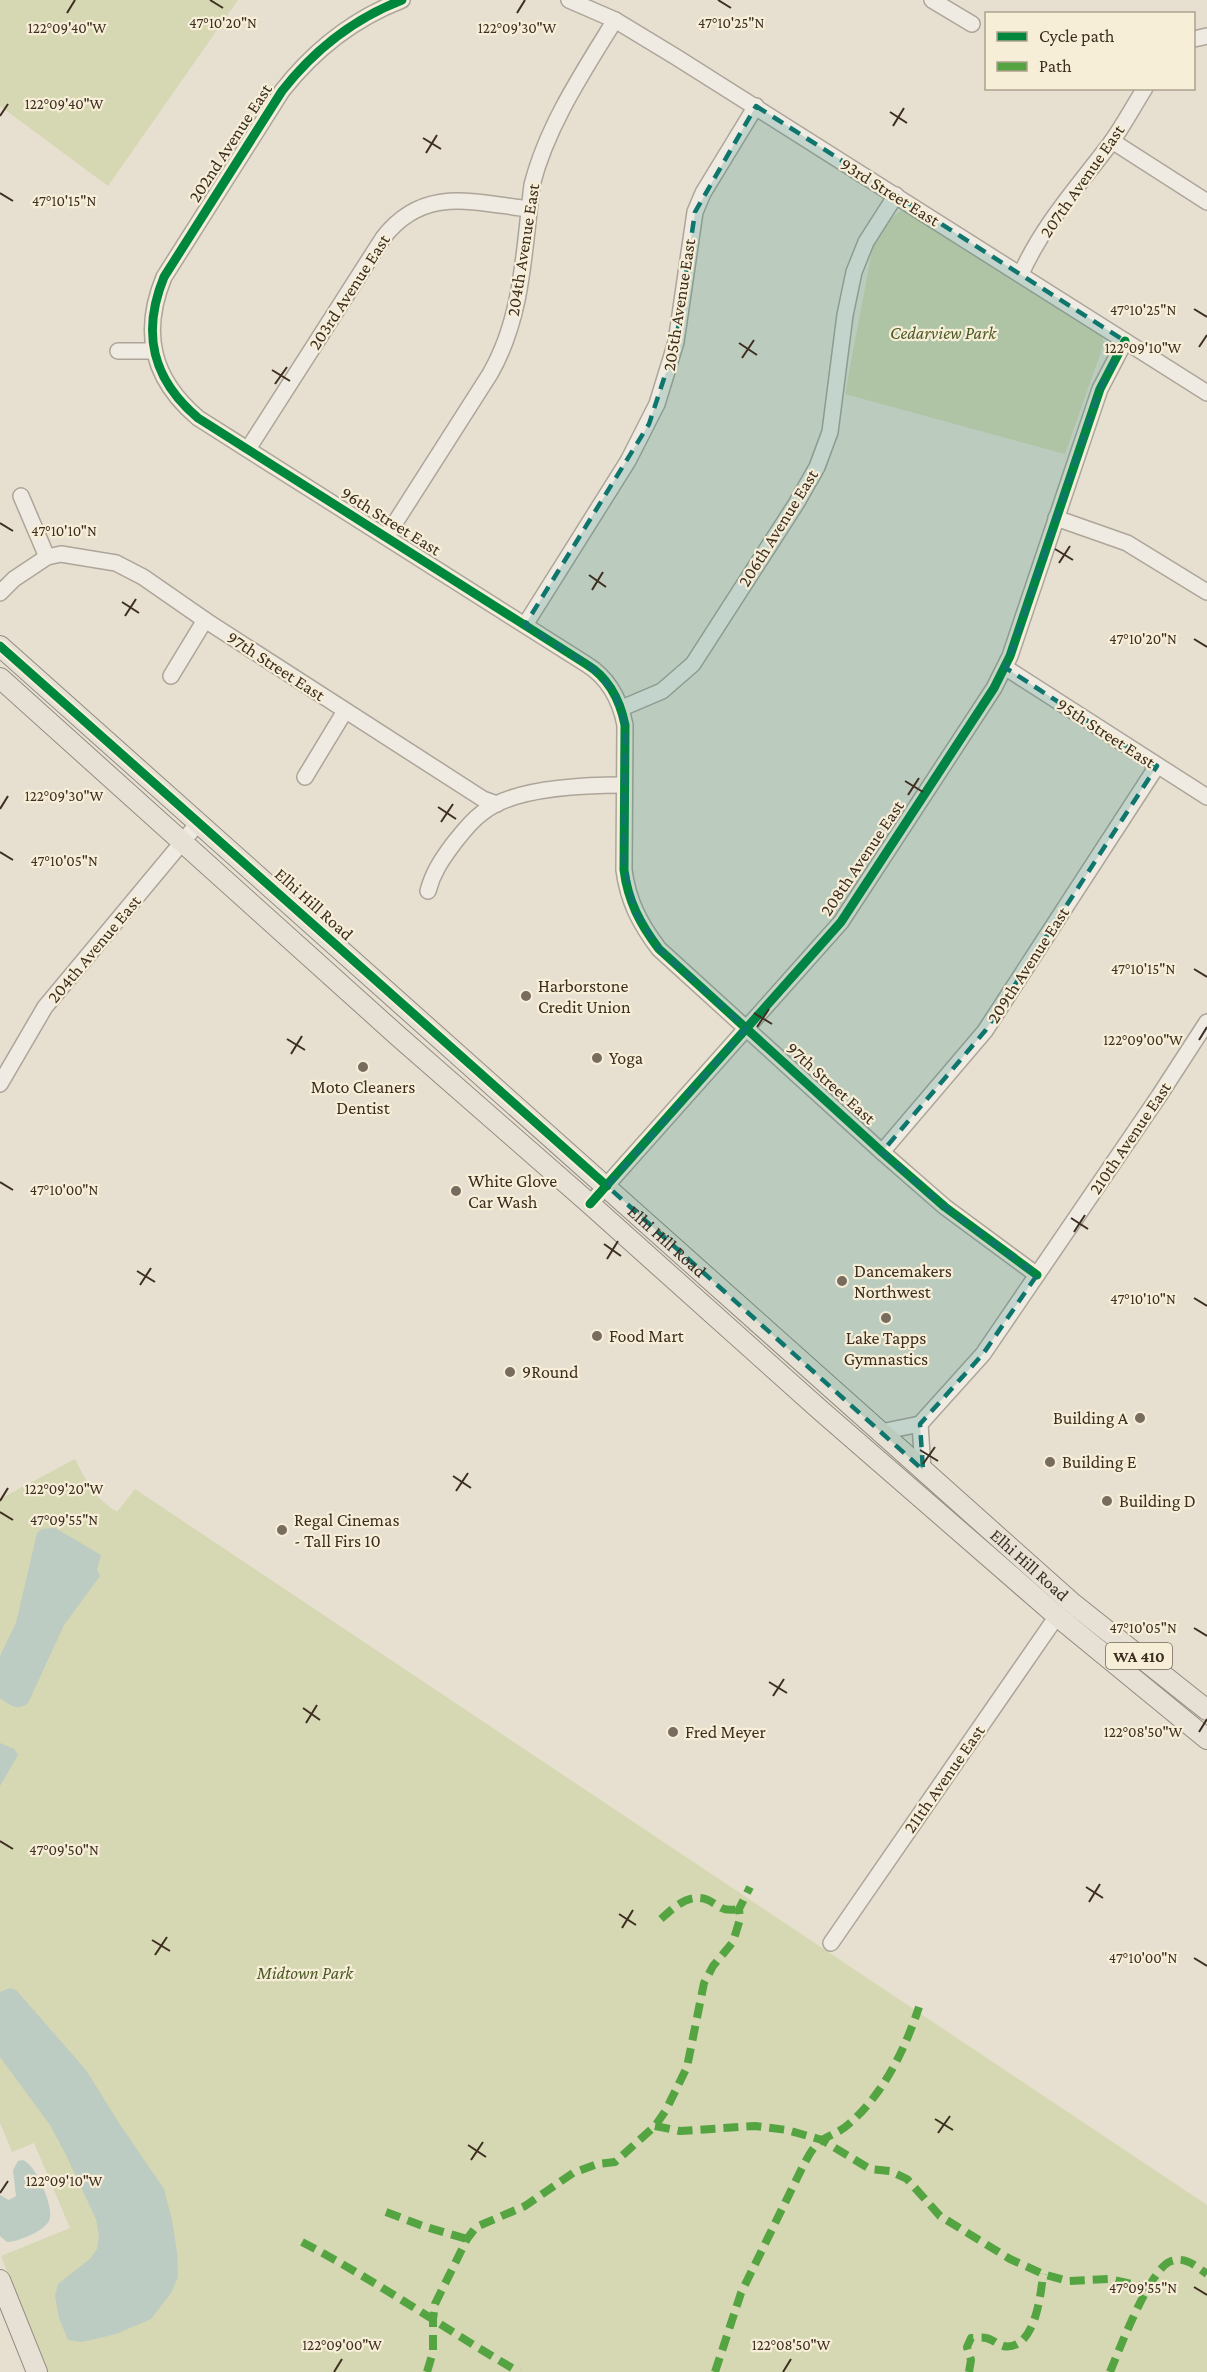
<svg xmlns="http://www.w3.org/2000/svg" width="1207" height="2372" font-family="'Crimson Pro',serif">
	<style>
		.green { fill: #d6d7b3 }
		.water { fill: #bcccc2 }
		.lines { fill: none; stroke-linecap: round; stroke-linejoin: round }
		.minor-casing { stroke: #ada599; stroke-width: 18 }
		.major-casing { stroke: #928b80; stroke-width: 22 }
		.minor { stroke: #efebe3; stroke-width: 15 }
		.major { stroke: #e6e1d4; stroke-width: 20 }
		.quiet { stroke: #54a441; stroke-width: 8; stroke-dasharray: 15 8; stroke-linecap: butt }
		.cycleway-casing { stroke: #f7eed8; stroke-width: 13 }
		.cycleway { stroke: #00873e; stroke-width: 9 }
		.marked { fill: #0f766e; fill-opacity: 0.2; stroke: #0f766e; stroke-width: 4.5; stroke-dasharray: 12 8; stroke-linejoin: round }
		.ticks { fill: none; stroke: #3d2e20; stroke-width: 2 }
		.poi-dot { fill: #786c5e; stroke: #f7eed8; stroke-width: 2 }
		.labels { text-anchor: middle; stroke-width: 4.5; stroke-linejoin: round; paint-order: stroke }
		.shield { fill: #f7eed8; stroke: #756857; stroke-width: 1.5 }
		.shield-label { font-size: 16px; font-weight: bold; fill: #3d2e20 }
		.street-label { font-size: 18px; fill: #3d2e20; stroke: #f7eed8 }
		.park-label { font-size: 18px; font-style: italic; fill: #4d5a26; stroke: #f7eed8 }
		.poi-label { font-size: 18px; fill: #3d2e20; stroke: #f7eed8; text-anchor: start }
		.ticks-label { font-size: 15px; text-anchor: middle; fill: #3d2e20; stroke: #f7eed8; stroke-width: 4.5; stroke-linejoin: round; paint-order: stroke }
	</style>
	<rect width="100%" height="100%" fill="#e7e0d1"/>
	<g class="green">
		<path d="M0 0H238L108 186 0 106Z"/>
		<path d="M902 210 912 214 1101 334 1104 343 1065 454 845 394 873 245C880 230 888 220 902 210Z"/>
		<path d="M75 1459C87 1483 94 1497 117 1512L135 1489 1207 2205V2372H47L1 2256 70 2228 34 2143 12 2152 0 2123V1499Z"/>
	</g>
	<g class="water">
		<path d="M55 1528 101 1555 97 1570 100 1576 64 1625 28 1703C17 1712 10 1705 0 1698V1656L16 1623 37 1533 42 1529Z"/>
		<path d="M0 1743 14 1749 18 1755 0 1786Z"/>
		<path d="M10 1988 16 1990 86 2070 119 2123 164 2189 172 2220 177 2252 178 2277 171 2293 151 2319 116 2334 82 2342 68 2340 59 2318 55 2296 58 2284 91 2258 97 2249 99 2236 96 2219 66 2155 50 2125 0 2057V1992Z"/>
		<path d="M23 2160C36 2165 53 2205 50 2218 48 2230 18 2242 7 2242L0 2236V2195L9 2200 16 2196 13 2170 18 2161Z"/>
	</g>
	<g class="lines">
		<defs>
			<g id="minor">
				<path d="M402 0C353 19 314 50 282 91L164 277C141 333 152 379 198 418L586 664C609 678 620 700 625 725L624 870C628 901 640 924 659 949L882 1152 945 1207 1037 1275"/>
				<path d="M569 0 615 20 676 57 1207 393"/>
				<path d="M932 0 972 24"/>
				<path d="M1194 39 1207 36"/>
				<path d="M1112 141 1207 202"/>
				<path d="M1021 274C1042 226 1079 185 1110 144 1123 126 1133 107 1145 88"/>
				<path d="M118 351H154"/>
				<path d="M248 449 383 238C423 186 472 202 529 209"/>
				<path d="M21 496 47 557"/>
				<path d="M1056 518 1127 543 1207 592"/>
				<path d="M386 537 490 374C523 317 524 249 532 185 547 126 583 72 615 20"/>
				<path d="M0 593 14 579 47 557 61 554 116 563 143 577 205 620 483 799 497 804"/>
				<path d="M525 625 628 461 657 404 676 342 695 212 703 193 756 106"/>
				<path d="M1006 668 1207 797"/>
				<path d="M171 676 205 620"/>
				<path d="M622 708 662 691 693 664 796 504 817 467 830 432 845 315 854 272 866 242 896 195"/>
				<path d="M305 777 345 711"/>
				<path d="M428 891C433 872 442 859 454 843 462 833 471 821 482 813 513 787 585 785 624 785"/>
				<path d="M0 1084 45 1007 199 822"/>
				<path d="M882 1152 985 1031 1157 766"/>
				<path d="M590 1204 841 922 994 688 1010 656 1100 389 1125 341"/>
				<path d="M920 1424 983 1354 1159 1096 1207 1022"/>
				<path d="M881 1432 920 1424 923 1470"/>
				<path d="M831 1943 1057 1616"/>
			</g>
			<g id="major">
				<path id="s1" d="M0 646 1071 1602 1207 1710"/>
				<path d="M0 678 398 1036 590 1204 819 1409 1057 1616 1207 1739"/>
				<path d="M0 2280 37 2372"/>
			</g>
		</defs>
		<use href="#minor" class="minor-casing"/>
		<use href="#major" class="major-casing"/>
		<use href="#minor" class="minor"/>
		<use href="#major" class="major"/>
		<g class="quiet">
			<path d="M661 1919C673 1908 689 1892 708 1900 722 1907 721 1912 739 1909"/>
			<path d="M655 2126 680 2131 755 2126 787 2130 822 2140 870 2169 890 2171 907 2179 940 2216 1010 2259 1043 2274 1068 2281 1109 2279 1150 2288"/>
			<path d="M386 2212 423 2226 467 2239"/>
			<path d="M302 2242C377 2281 446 2330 519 2372"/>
			<path d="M427 2372 433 2352V2319L435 2304 467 2239 476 2227 525 2206 573 2173 597 2164 615 2162 655 2126 666 2110 687 2067 704 1983 713 1966 733 1942 740 1919 739 1909 750 1887"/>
			<path d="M715 2372 741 2293 803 2166C808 2157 813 2146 822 2140 832 2134 842 2131 850 2123 884 2093 905 2049 919 2007"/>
			<path d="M969 2372 971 2360 967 2347 971 2338C976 2338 982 2337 986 2338 992 2339 997 2344 1003 2346 1035 2352 1041 2294 1043 2274"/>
			<path d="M1110 2372C1119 2350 1149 2272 1169 2262 1184 2255 1196 2266 1207 2274"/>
		</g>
		<defs>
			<g id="cycleway">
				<path d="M402 0C353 19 314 50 282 91L164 277C141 333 152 379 198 418L586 664C609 678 620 700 625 725L624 870C628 901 640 924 659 949L882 1152 945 1207 1037 1275"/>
				<path d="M0 646 607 1186"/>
				<path d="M590 1204 841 922 994 688 1010 656 1100 389 1125 341"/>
			</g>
		</defs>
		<use href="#cycleway" class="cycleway-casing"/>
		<use href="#cycleway" class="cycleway"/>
	</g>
	<path class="marked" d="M756 106 1125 341 1100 389 1006 668 1157 766 985 1031 882 1152 945 1207 1037 1275 983 1354 920 1424 923 1470 607 1186 746 1028 659 949 635 912 623 859 625 725 614 692 591 667 525 625 649 424 676 342 695 212Z"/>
	<path class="ticks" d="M210 0 223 8M718 0 731 8M67 13 75 0M517 13 525 0M890 112 907 123M0 116 8 104M893 126 904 108M423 138 441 149M426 153 437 135M0 193 13 201M1194 309 1207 317M739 343 757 355M1199 347 1207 335M742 358 754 340M272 370 290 381M275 384 287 367M0 523 13 531M1055 549 1073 560M1059 563 1070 546M589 575 606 587M592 590 603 572M122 602 139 613M125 616 136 599M1194 639 1207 647M905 781 923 792M908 795 919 778M438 807 456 819M0 809 8 796M441 822 453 804M0 852 13 860M1194 969 1207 977M754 1013 772 1024M757 1027 769 1009M287 1039 305 1050M1199 1040 1207 1027M291 1054 302 1036M0 1182 13 1190M1071 1218 1088 1229M1074 1232 1085 1215M604 1244 621 1256M607 1259 618 1241M137 1271 155 1282M140 1285 151 1268M1194 1298 1207 1306M920 1450 938 1461M923 1464 935 1447M453 1476 471 1488M456 1491 468 1473M0 1501 8 1488M0 1512 13 1520M1194 1628 1207 1636M769 1682 787 1693M773 1696 784 1679M303 1708 320 1720M306 1723 317 1705M1199 1732 1207 1719M0 1841 13 1849M1086 1887 1103 1898M1089 1902 1100 1884M619 1914 636 1925M622 1928 633 1910M152 1940 170 1951M155 1955 167 1937M1194 1958 1207 1966M935 2119 953 2130M938 2133 950 2116M468 2145 486 2157M471 2160 483 2142M0 2193 8 2181M1194 2287 1207 2295M334 2372 342 2359M783 2372 791 2359"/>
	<g class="poi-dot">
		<circle cx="526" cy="996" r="6"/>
		<circle cx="597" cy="1058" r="6"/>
		<circle cx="363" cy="1067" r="6"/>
		<circle cx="456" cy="1191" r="6"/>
		<circle cx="842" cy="1281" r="6"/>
		<circle cx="886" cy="1318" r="6"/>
		<circle cx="597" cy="1336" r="6"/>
		<circle cx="510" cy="1372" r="6"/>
		<circle cx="1140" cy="1418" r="6"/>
		<circle cx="1050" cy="1462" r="6"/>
		<circle cx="1107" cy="1501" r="6"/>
		<circle cx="282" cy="1530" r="6"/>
		<circle cx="673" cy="1732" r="6"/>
	</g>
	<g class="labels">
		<rect class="shield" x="1106" y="1643" width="66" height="26" rx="4.5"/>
		<g class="shield-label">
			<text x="1139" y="1662">WA 410</text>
		</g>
		<g class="street-label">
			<text transform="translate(230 143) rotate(-57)" y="6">202nd Avenue East</text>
			<text transform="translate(1082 181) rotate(-55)" y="6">207th Avenue East</text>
			<text transform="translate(890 192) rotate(32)" y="6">93rd Street East</text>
			<text transform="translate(523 250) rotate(-81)" y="6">204th Avenue East</text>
			<text transform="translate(349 292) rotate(-57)" y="6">203rd Avenue East</text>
			<text transform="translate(679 305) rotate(-81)" y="6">205th Avenue East</text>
			<text transform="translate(391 521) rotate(32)" y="6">96th Street East</text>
			<text transform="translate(778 528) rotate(-58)" y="6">206th Avenue East</text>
			<text transform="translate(276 666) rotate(33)" y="6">97th Street East</text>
			<text transform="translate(1106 733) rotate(33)" y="6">95th Street East</text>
			<text transform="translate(862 858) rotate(-56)" y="6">208th Avenue East</text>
			<text transform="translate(314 904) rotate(42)" y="6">Elhi Hill Road</text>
			<text transform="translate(94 949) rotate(-50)" y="6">204th Avenue East</text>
			<text transform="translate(1028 965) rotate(-57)" y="6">209th Avenue East</text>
			<text transform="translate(831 1083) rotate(42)" y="6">97th Street East</text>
			<text transform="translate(1130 1138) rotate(-56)" y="6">210th Avenue East</text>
			<text dy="6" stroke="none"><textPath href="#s1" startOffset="894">Elhi Hill Road</textPath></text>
			<text dy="6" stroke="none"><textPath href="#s1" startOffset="1380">Elhi Hill Road</textPath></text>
			<text transform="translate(944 1779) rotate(-55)" y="6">211th Avenue East</text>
		</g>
		<g class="park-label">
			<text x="943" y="339">Cedarview Park</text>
			<text x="305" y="1979">Midtown Park</text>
		</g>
		<g class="poi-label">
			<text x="538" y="992">Harborstone<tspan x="538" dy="21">Credit Union</tspan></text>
			<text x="609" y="1064">Yoga</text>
			<text x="363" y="1093" text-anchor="middle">Moto Cleaners<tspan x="363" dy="21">Dentist</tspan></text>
			<text x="468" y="1187">White Glove<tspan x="468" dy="21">Car Wash</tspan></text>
			<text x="854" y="1277">Dancemakers<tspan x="854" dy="21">Northwest</tspan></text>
			<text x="609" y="1342">Food Mart</text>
			<text x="886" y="1344" text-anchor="middle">Lake Tapps<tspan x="886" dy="21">Gymnastics</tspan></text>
			<text x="522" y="1378">9Round</text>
			<text x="1128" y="1424" text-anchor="end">Building A</text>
			<text x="1062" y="1468">Building E</text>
			<text x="1119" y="1507">Building D</text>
			<text x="294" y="1526">Regal Cinemas<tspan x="294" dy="21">- Tall Firs 10</tspan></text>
			<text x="685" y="1738">Fred Meyer</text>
		</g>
	</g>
	<g class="ticks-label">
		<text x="223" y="28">47°10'20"N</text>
		<text x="731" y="28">47°10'25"N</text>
		<text x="67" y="33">122°09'40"W</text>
		<text x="517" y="33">122°09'30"W</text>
		<text x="64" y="109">122°09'40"W</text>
		<text x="64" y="206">47°10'15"N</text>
		<text x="1143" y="315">47°10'25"N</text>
		<text x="1143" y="353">122°09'10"W</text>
		<text x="64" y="536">47°10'10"N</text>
		<text x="1143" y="644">47°10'20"N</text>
		<text x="64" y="801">122°09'30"W</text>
		<text x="64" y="866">47°10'05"N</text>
		<text x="1143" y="974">47°10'15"N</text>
		<text x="1143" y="1045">122°09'00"W</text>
		<text x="64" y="1195">47°10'00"N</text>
		<text x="1143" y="1304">47°10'10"N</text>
		<text x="64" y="1494">122°09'20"W</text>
		<text x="64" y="1525">47°09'55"N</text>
		<text x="1143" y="1633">47°10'05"N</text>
		<text x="1143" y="1737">122°08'50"W</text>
		<text x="64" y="1855">47°09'50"N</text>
		<text x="1143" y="1963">47°10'00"N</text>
		<text x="64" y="2186">122°09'10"W</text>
		<text x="1143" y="2293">47°09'55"N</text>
		<text x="342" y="2350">122°09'00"W</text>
		<text x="791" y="2350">122°08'50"W</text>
	</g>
	<rect x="985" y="12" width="210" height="78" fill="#f7eed8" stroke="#ada18e" stroke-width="1.5"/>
	<rect x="997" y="32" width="30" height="9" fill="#00873e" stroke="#ada18e" stroke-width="1.5"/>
	<text x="1039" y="42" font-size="18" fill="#3d2e20">Cycle path</text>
	<rect x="997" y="62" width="30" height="9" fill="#54a441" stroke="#ada18e" stroke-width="1.5"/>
	<text x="1039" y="72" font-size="18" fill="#3d2e20">Path</text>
</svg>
